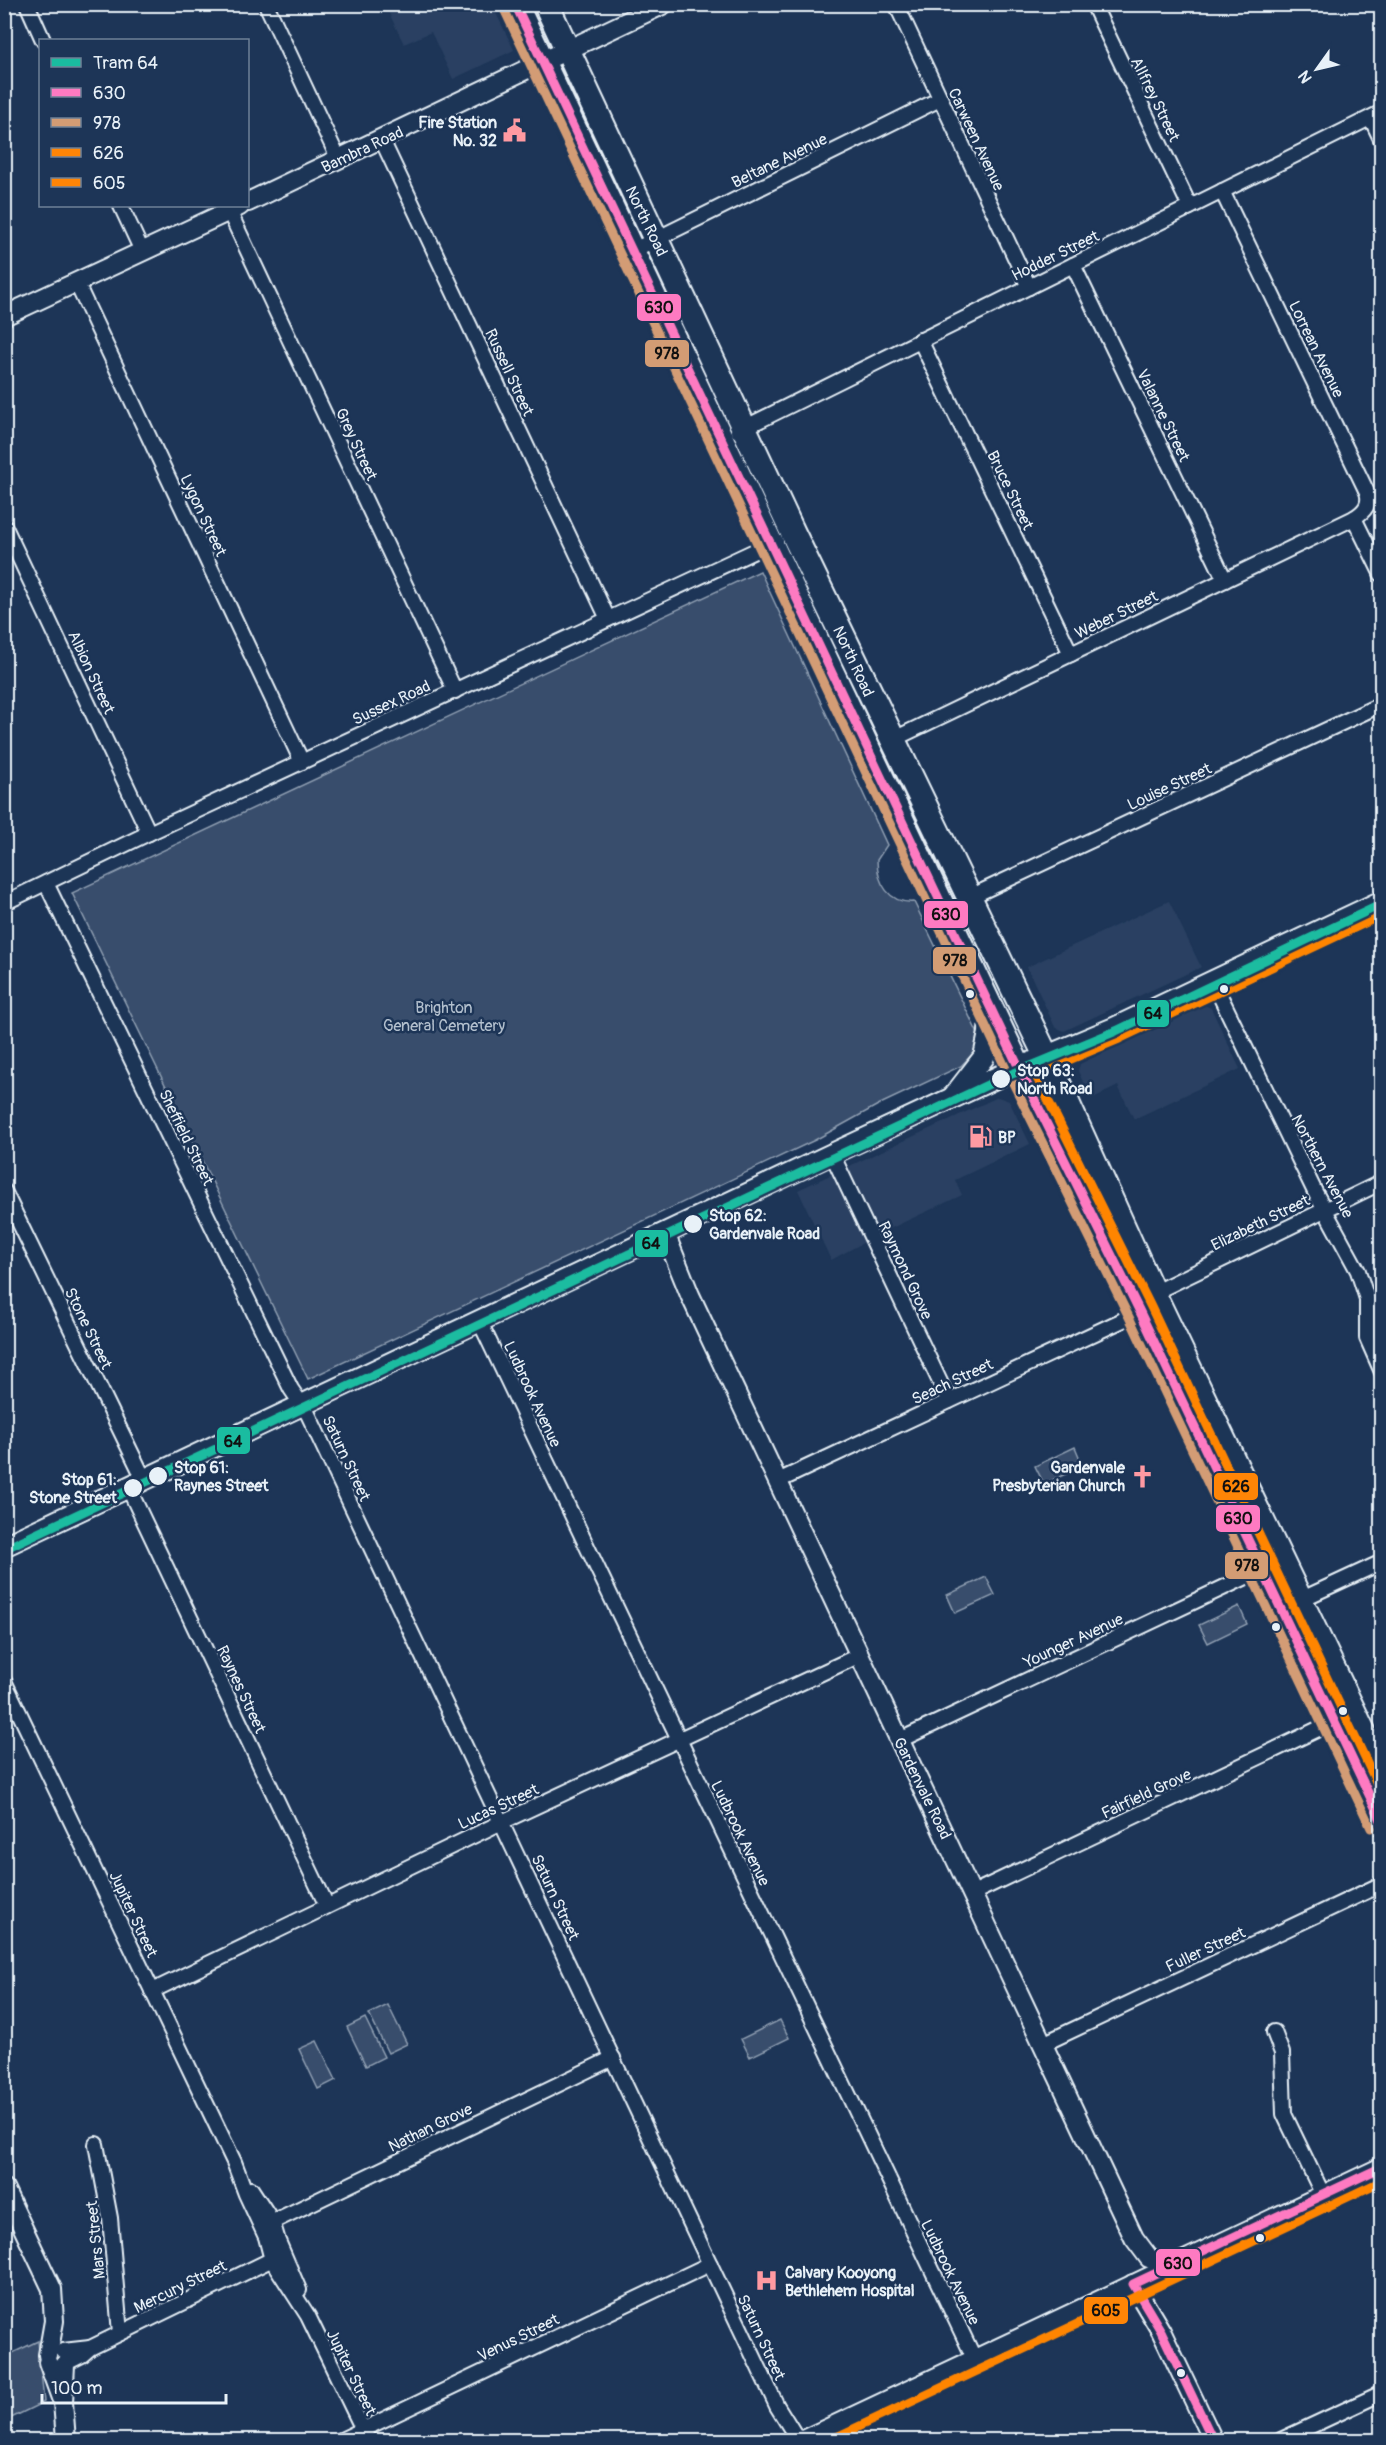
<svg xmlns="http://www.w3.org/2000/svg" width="1386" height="2445" font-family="Pangolin,sans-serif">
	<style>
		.built { fill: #2a4162 }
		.green { fill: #374d6c; stroke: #909fb2; stroke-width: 1.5 }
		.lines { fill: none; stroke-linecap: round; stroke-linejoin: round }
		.minor-casing { stroke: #e8f1f8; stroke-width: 18 }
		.tertiary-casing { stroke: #e8f1f8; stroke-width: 22 }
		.secondary-casing { stroke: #e8f1f8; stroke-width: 24 }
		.trunk-casing { stroke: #e8f1f8; stroke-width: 28 }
		.minor { stroke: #1d3557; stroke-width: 14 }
		.tertiary { stroke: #1d3557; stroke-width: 18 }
		.secondary { stroke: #1d3557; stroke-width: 20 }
		.trunk { stroke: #1d3557; stroke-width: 24 }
		.bus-1-casing { stroke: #1d3557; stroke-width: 14 }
		.bus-2-casing { stroke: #1d3557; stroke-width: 14 }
		.bus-3-casing { stroke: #1d3557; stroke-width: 14 }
		.bus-4-casing { stroke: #1d3557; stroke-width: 14 }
		.bus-1 { stroke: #fe7ac1; stroke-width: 9 }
		.bus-2 { stroke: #d39c74; stroke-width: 9 }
		.bus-3 { stroke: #ff8506; stroke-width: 9 }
		.bus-4 { stroke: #ff8506; stroke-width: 9 }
		.tram-1-casing { stroke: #1d3557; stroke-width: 14 }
		.tram-1 { stroke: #1abca0; stroke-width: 9 }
		.bus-dot { fill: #e8f1f8; stroke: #1d3557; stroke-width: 2 }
		.labels { text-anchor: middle; stroke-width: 5; stroke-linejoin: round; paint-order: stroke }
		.street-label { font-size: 16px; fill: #e8f1f8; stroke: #1d3557 }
		.poi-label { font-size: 16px; font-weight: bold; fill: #e8f1f8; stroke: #1d3557; text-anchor: end }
		.park-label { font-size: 16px; fill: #b3c0ce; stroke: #1d3557 }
		.stop-label { font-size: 16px; font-weight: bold; fill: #e8f1f8; stroke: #1d3557; text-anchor: start }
		.line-badge { stroke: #1d3557; stroke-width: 2 }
		.pale-badge-label { font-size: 16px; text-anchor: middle; font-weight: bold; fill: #111 }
	</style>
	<rect width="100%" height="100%" fill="#1d3557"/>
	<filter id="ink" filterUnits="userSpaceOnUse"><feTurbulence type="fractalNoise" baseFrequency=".0167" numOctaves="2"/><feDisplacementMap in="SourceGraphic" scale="12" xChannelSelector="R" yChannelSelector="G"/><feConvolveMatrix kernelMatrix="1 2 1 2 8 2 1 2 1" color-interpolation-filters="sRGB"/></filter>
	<g filter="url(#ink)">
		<g class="built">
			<path d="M385 5H492L514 50 453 79 431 32 404 44Z"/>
			<path d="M1169 901 1201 967 1064 1031 1055 1027 1027 967Z"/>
			<path d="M1204 1005 1211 1008 1240 1069 1134 1119 1118 1086 1091 1099 1078 1071 1080 1064Z"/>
			<path d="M998 1097 1009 1101 1030 1144 955 1180 962 1195 885 1231 831 1260 798 1190Z"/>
		</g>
		<g class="green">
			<path d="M760 571 887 845 877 860C877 883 889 904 914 902L978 1034 974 1052 961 1066 878 1105 815 1140 308 1379 72 893Z"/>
			<path d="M1075 1447 1083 1466 1044 1484 1035 1466Z"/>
			<path d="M986 1577 995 1595 955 1613 947 1595Z"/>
			<path d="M1239 1606 1247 1624 1208 1643 1199 1625Z"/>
			<path d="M388 2005 407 2044 388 2053 369 2014Z"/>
			<path d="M365 2018 384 2057 366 2066 347 2027Z"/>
			<path d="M780 2020 789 2038 750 2057 741 2039Z"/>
			<path d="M317 2041 336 2080 318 2089 299 2049Z"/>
			<path d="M38 2341 44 2402 5 2421 4 2357Z"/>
		</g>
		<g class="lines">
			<defs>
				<g id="minor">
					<path d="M27 4 43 40"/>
					<path d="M266 4 339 160"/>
					<path d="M896 4 1029 287"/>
					<path d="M1093 4 1190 207"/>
					<path d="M1371 118 1382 141"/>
					<path d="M382 140 608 619"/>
					<path d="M121 206 142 251"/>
					<path d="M229 211 455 691"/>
					<path d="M632 251 940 99"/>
					<path d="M1073 265 1225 580"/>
					<path d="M76 282 302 762"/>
					<path d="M920 340 1071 654"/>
					<path d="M738 431 1382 112"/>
					<path d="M1354 518 1382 575"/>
					<path d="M4 525 149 833"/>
					<path d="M892 740 1354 518C1365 511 1371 504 1367 492L1222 191"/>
					<path d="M46 883 291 1389 308 1414 777 2406 798 2440"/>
					<path d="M970 897 1382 704"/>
					<path d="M4 903 149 833 776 541"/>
					<path d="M1372 905 1382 924"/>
					<path d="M1213 981 1315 1192 1358 1271 1367 1299V1338L1382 1372"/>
					<path d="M832 1154 949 1401"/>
					<path d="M4 1191 144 1479"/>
					<path d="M1153 1293 1382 1182"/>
					<path d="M479 1320 975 2360"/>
					<path d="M778 1481 1140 1312"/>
					<path d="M128 1487 327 1906"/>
					<path d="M1300 1600 1382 1562"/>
					<path d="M4 1681 234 2162 246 2194 266 2237 272 2260 308 2316 368 2440"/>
					<path d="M900 1740 1261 1570"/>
					<path d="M973 1893 1333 1722"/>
					<path d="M152 1991 502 1822 860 1655"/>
					<path d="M1274 2032 1282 2053 1284 2114 1323 2195"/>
					<path d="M1043 2044 1382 1884"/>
					<path d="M96 2144 110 2218 120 2333"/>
					<path d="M251 2189 272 2221 278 2241 299 2290"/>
					<path d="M262 2227 613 2058"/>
					<path d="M63 2351 90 2348"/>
					<path d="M66 2363 82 2355 90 2348 283 2254"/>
					<path d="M341 2440 710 2264"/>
					<path d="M1281 2440 1382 2393"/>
				</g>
				<g id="tertiary">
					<path d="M248 202 664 4"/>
					<path d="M4 316 240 206"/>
					<path d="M665 1233 690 1295 1134 2238 1149 2258 1170 2267"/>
					<path d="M4 2188 52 2289 54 2321 48 2355"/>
					<path d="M1133 2284 1161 2331 1213 2440"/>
					<path d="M48 2362 61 2398"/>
					<path d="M65 2365 63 2402 66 2440"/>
					<path d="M803 2440 1382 2167"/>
				</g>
				<g id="secondary">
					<path d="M953 1097 984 1057 989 1033 990 1008"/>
					<path d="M4 1546 832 1154 1006 1073 1114 1028 1382 901"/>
				</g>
				<g id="trunk">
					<path d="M515 4 1020 1070 1140 1312 1382 1823"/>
					<path d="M546 4 793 533 1045 1054 1153 1293 1382 1771"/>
				</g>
			</defs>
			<use href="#minor" class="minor-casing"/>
			<use href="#tertiary" class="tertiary-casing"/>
			<use href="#secondary" class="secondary-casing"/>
			<use href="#trunk" class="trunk-casing"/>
			<use href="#minor" class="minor"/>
			<use href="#tertiary" class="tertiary"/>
			<use href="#secondary" class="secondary"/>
			<use href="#trunk" class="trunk"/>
			<defs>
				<g id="bus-1">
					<path d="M515 4 1020 1070 1140 1312 1382 1822"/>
					<path d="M1213 2440 1161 2331 1133 2284 1382 2167"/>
				</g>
				<path id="bus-2" d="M504 9 1009 1075 1129 1317 1371 1828"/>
				<path id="bus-3" d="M1382 915 1119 1039 1035 1074 1151 1307 1382 1794"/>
				<path id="bus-4" d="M830 2440 1382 2181"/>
			</defs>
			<use href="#bus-1" class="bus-1-casing"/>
			<use href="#bus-2" class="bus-2-casing"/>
			<use href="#bus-3" class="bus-3-casing"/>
			<use href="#bus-4" class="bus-4-casing"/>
			<use href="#bus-1" class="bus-1"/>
			<use href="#bus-2" class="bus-2"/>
			<use href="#bus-3" class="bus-3"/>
			<use href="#bus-4" class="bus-4"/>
			<defs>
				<path id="tram-1" d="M4 1549 1002 1078 1116 1031 1382 904"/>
			</defs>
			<use href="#tram-1" class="tram-1-casing"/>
			<use href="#tram-1" class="tram-1"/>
		</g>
	</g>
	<defs>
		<symbol id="civic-bare" viewBox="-9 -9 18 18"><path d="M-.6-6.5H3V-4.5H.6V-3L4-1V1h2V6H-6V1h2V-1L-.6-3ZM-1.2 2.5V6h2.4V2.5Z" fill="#ff9aa2" stroke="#1d3557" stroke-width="2.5" paint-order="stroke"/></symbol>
		<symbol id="fuel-bare" viewBox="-9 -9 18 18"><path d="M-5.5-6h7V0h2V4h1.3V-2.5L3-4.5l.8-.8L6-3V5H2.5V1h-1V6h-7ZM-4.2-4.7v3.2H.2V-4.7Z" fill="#ff9aa2" stroke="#1d3557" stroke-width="2.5" paint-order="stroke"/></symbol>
		<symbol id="church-bare" viewBox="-9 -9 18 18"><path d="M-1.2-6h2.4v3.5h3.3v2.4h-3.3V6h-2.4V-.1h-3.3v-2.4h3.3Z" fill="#ff9aa2" stroke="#1d3557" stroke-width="2.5" paint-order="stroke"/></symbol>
		<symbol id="hospital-bare" viewBox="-9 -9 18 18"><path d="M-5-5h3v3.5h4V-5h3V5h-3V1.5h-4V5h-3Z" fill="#ff9aa2" stroke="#1d3557" stroke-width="2.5" paint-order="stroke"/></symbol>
	</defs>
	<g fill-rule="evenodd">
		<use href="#civic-bare" x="498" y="114" width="33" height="33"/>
		<use href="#fuel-bare" x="964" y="1120" width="33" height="33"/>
		<use href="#church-bare" x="1126" y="1460" width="33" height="33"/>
		<use href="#hospital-bare" x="750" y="2264" width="33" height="33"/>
	</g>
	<g class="bus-dot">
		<circle cx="1224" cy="989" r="5"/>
		<circle cx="970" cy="994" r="5"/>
		<circle cx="1001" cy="1079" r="10"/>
		<circle cx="693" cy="1224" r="10"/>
		<circle cx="158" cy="1476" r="10"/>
		<circle cx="133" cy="1488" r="10"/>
		<circle cx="1276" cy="1627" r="5"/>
		<circle cx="1343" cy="1711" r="5"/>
		<circle cx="1260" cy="2238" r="5"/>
		<circle cx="1181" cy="2373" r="5"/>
	</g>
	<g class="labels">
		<g class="street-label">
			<text transform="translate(1156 99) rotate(64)" y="6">Allfrey Street</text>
			<text transform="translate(977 139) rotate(65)" y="6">Carween Avenue</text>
			<text transform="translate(362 149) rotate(-25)" y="6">Bambra Road</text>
			<text transform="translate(779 160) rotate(-26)" y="6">Beltane Avenue</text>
			<text transform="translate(647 221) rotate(64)" y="6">North Road</text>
			<text transform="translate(1055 255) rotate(-26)" y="6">Hodder Street</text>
			<text transform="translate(1317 349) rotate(64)" y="6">Lorrean Avenue</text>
			<text transform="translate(510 372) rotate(65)" y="6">Russell Street</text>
			<text transform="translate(1164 415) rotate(64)" y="6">Valanne Street</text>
			<text transform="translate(357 444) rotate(65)" y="6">Grey Street</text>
			<text transform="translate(1011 490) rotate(64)" y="6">Bruce Street</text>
			<text transform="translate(204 515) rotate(65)" y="6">Lygon Street</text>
			<text transform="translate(1116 614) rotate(-26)" y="6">Weber Street</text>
			<text transform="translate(854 661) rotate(65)" y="6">North Road</text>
			<text transform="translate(92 672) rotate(65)" y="6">Albion Street</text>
			<text transform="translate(391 702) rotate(-25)" y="6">Sussex Road</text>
			<text transform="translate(1169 786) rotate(-25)" y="6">Louise Street</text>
			<text transform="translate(187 1137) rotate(64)" y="6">Sheffield Street</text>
			<text transform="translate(1323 1166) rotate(62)" y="6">Northern Avenue</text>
			<text transform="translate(1260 1222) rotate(-26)" y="6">Elizabeth Street</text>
			<text transform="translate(906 1270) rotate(65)" y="6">Raymond Grove</text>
			<text transform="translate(89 1328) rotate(64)" y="6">Stone Street</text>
			<text transform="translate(952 1381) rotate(-25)" y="6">Seach Street</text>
			<text transform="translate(533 1394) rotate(65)" y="6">Ludbrook Avenue</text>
			<text transform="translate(347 1458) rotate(65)" y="6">Saturn Street</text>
			<text transform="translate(1073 1640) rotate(-25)" y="6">Younger Avenue</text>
			<text transform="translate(242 1689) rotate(65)" y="6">Raynes Street</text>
			<text transform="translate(923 1788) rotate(64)" y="6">Gardenvale Road</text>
			<text transform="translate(1146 1793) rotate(-25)" y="6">Fairfield Grove</text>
			<text transform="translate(498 1806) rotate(-25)" y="6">Lucas Street</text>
			<text transform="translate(741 1833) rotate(64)" y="6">Ludbrook Avenue</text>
			<text transform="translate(556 1897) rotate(65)" y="6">Saturn Street</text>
			<text transform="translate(134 1914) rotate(65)" y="6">Jupiter Street</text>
			<text transform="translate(1205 1949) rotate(-25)" y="6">Fuller Street</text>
			<text transform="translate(430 2127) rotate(-26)" y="6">Nathan Grove</text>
			<text transform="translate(95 2240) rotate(-96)" y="6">Mars Street</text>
			<text transform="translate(951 2272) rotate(64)" y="6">Ludbrook Avenue</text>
			<text transform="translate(180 2286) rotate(-26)" y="6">Mercury Street</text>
			<text transform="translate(518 2337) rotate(-26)" y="6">Venus Street</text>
			<text transform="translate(762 2337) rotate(65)" y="6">Saturn Street</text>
			<text transform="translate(352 2372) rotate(64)" y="6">Jupiter Street</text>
		</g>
		<g class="poi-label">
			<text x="497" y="128">Fire Station<tspan x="497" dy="18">No. 32</tspan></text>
			<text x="998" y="1143" text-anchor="start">BP</text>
			<text x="1125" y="1473">Gardenvale<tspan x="1125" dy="18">Presbyterian Church</tspan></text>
			<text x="785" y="2278" text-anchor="start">Calvary Kooyong<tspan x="785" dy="18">Bethlehem Hospital</tspan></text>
		</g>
		<g class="park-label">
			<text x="444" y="1013">Brighton<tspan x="444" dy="18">General Cemetery</tspan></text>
		</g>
		<g class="stop-label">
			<text x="1017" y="1076">Stop 63:<tspan x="1017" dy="18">North Road</tspan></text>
			<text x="709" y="1221">Stop 62:<tspan x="709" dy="18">Gardenvale Road</tspan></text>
			<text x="174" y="1473">Stop 61:<tspan x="174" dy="18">Raynes Street</tspan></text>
			<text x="117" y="1485" text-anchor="end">Stop 61:<tspan x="117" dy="18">Stone Street</tspan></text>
		</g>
	</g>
	<g class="line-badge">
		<rect x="636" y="293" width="46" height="29" rx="6" fill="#fe7ac1"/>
		<rect x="644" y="339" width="46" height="29" rx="6" fill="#d39c74"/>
		<rect x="923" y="900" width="46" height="29" rx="6" fill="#fe7ac1"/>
		<rect x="932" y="946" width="45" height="29" rx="6" fill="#d39c74"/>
		<rect x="1136" y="999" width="34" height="29" rx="6" fill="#1abca0"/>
		<rect x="634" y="1229" width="35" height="29" rx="6" fill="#1abca0"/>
		<rect x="216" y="1426" width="35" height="29" rx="6" fill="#1abca0"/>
		<rect x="1213" y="1472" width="46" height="29" rx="6" fill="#ff8506"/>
		<rect x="1215" y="1504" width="46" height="29" rx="6" fill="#fe7ac1"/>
		<rect x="1224" y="1551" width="45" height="29" rx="6" fill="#d39c74"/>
		<rect x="1155" y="2248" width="46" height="29" rx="6" fill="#fe7ac1"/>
		<rect x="1083" y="2296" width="46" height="29" rx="6" fill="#ff8506"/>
	</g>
	<g class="pale-badge-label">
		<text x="659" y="313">630</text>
		<text x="667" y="359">978</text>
		<text x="946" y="920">630</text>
		<text x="955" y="966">978</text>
		<text x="1153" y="1019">64</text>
		<text x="651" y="1249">64</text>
		<text x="233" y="1447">64</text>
		<text x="1236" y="1492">626</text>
		<text x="1238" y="1524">630</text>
		<text x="1247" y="1571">978</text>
		<text x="1178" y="2269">630</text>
		<text x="1106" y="2316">605</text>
	</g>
	<rect width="1386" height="2445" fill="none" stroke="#1d3557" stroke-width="24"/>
	<rect x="12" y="12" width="1362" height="2421" fill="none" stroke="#e8f1f8" stroke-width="2" filter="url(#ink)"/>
	<rect x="39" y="39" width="210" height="168" fill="#1d3557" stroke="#6e8097" stroke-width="1.5"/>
	<rect x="51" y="58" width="30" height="9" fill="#1abca0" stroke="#6e8097" stroke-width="1.5"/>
	<text x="93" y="69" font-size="18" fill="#e8f1f8">Tram 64</text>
	<rect x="51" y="88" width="30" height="9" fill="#fe7ac1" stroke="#6e8097" stroke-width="1.5"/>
	<text x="93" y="99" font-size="18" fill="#e8f1f8">630</text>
	<rect x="51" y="118" width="30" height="9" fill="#d39c74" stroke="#6e8097" stroke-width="1.5"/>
	<text x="93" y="129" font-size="18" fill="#e8f1f8">978</text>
	<rect x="51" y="148" width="30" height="9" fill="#ff8506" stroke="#6e8097" stroke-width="1.5"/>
	<text x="93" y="159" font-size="18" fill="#e8f1f8">626</text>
	<rect x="51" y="178" width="30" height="9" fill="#ff8506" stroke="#6e8097" stroke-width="1.5"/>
	<text x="93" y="189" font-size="18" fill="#e8f1f8">605</text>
	<g transform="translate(1317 69) rotate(236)" stroke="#1d3557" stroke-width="4.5" paint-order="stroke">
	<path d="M0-4.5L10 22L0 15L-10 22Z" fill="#e8f1f8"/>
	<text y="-9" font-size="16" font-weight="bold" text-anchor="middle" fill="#e8f1f8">N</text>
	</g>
	<path d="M42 2394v9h184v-9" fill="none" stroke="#e8f1f8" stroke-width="3"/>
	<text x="51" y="2394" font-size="18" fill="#e8f1f8" stroke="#1d3557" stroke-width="4.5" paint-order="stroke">100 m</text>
</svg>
